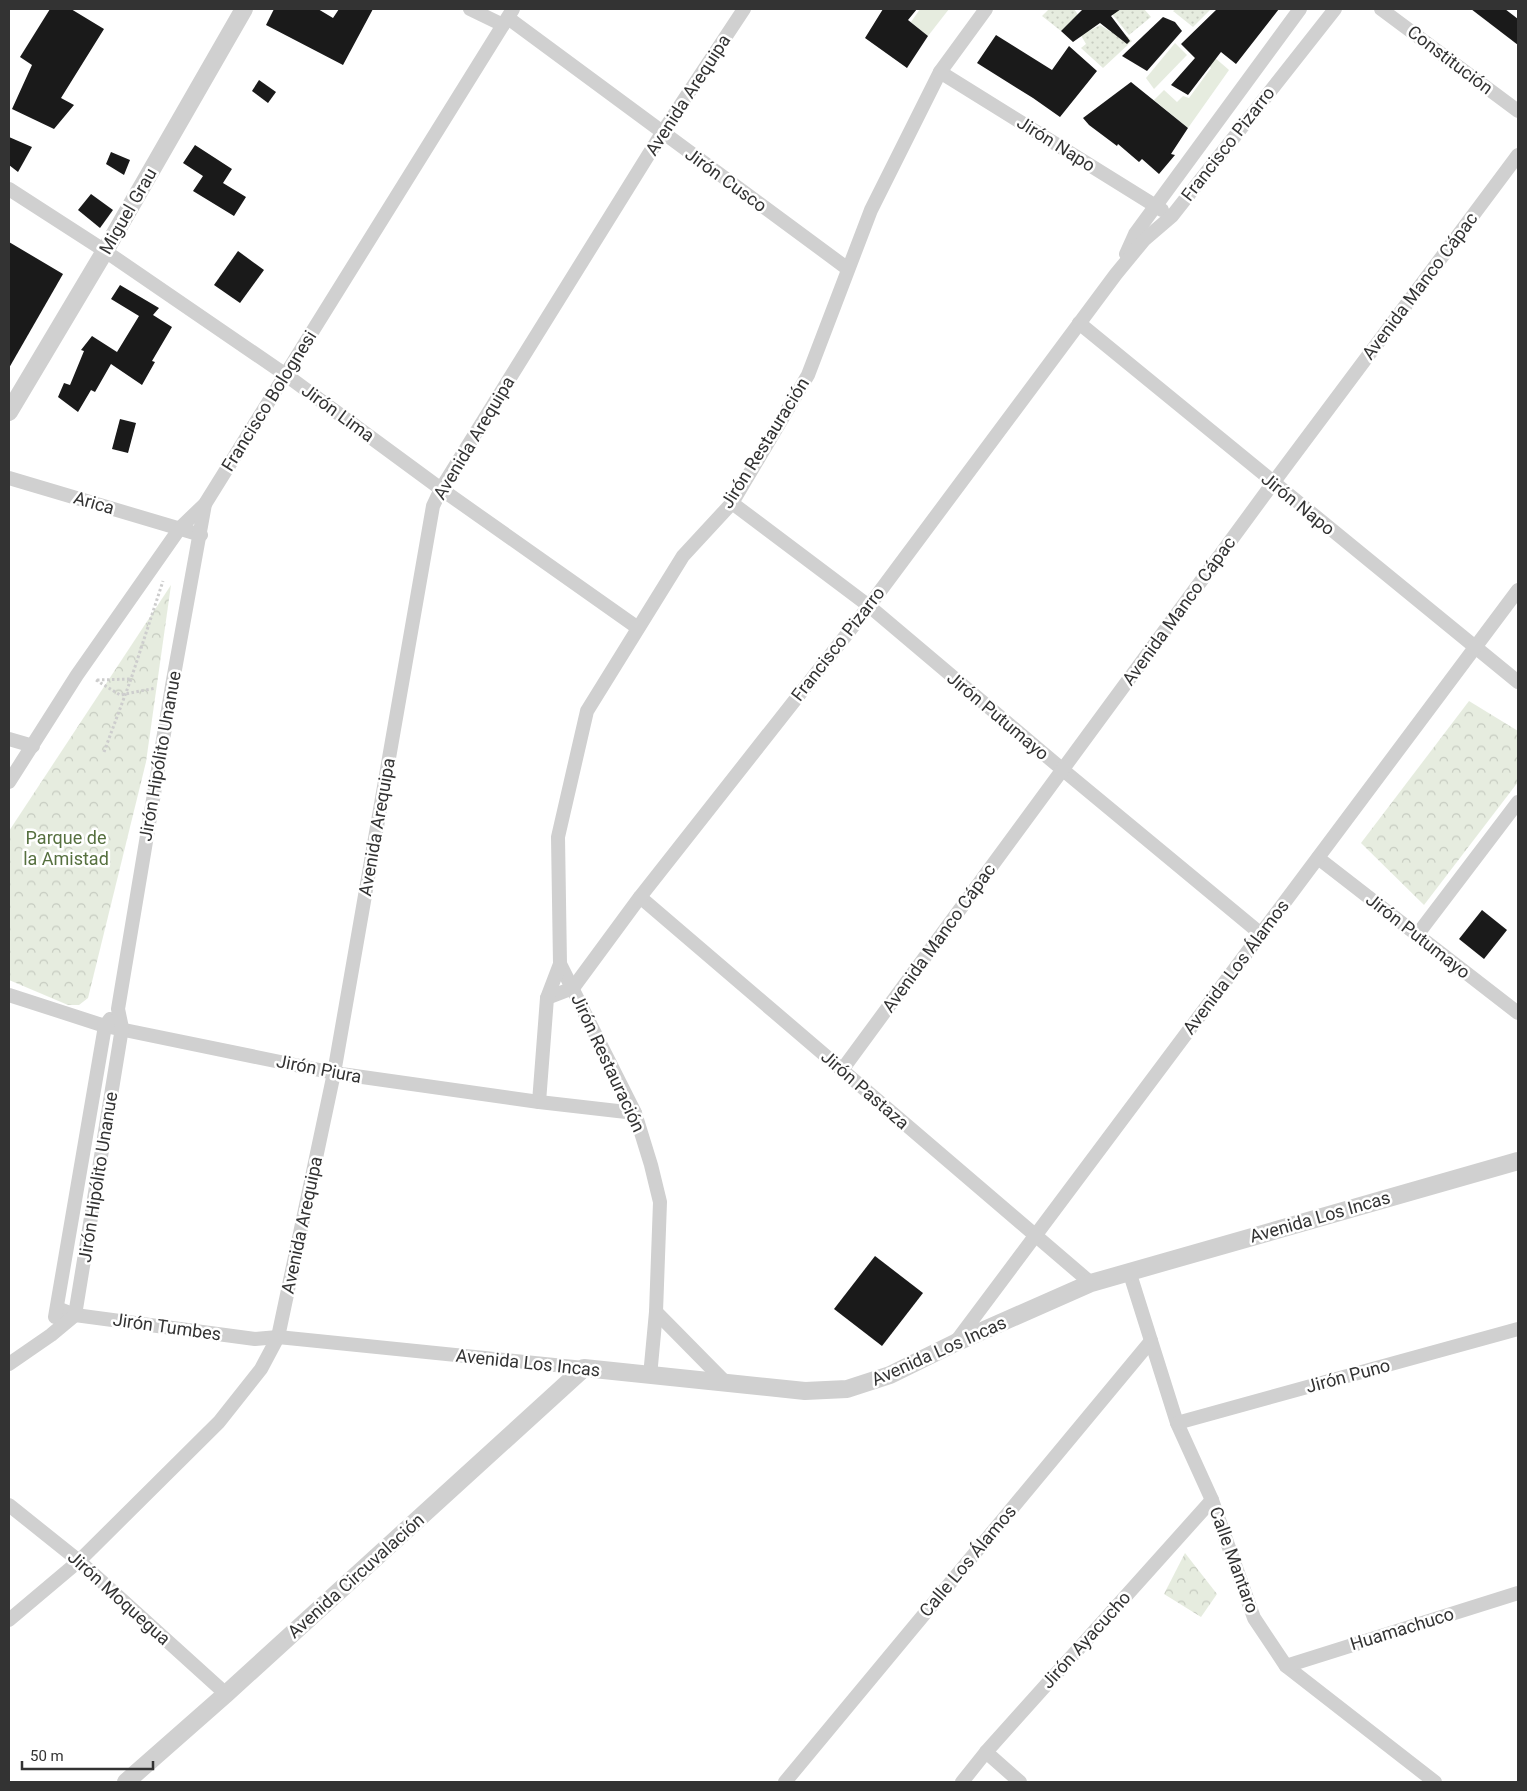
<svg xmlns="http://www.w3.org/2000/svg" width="1527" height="1791" font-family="Roboto,sans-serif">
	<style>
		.grass { fill: #e6ecdf }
		.forest { fill: url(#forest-crowns) }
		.garden { fill: url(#garden-dots) }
		.building { fill: #1a1a1a }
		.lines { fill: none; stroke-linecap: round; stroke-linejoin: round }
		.path { stroke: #cdcdcd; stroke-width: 3; stroke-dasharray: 2.5 2.5; stroke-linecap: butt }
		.minor { stroke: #d0d0d0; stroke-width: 14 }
		.tertiary { stroke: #d0d0d0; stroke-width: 18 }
		.labels { text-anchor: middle; stroke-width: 5; stroke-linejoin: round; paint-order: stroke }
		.street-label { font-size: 18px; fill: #333; stroke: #fff }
		.park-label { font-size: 18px; fill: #56703f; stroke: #fff }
	</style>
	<defs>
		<pattern id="forest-crowns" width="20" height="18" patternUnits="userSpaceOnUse" patternTransform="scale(1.25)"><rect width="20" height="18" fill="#e6ecdf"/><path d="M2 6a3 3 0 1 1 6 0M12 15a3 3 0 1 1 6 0" fill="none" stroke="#c6cbc0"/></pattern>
		<pattern id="garden-dots" width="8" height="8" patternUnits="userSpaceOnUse" patternTransform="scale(1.25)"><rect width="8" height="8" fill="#e6ecdf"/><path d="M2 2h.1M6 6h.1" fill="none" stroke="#c6cbc0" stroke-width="1.8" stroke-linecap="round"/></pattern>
	</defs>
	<rect width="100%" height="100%" fill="#fff"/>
	<g class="grass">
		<path d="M920 9H949L928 36 911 22Z"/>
		<path d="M1175 43 1187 55 1154 89 1146 78Z"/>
		<path d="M1199 44 1229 70 1188 128 1154 100 1164 90 1177 102 1183 96 1189 98 1211 68 1194 54Z"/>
	</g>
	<g class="forest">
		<path d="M171 585 146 762 88 998 79 1005H68L9 980V831Z"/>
		<path d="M1469 701 1518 731V782L1424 905 1361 843Z"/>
		<path d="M1185 1553 1217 1594 1201 1617 1164 1594Z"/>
	</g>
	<g class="garden">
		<path d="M1049 9H1074L1089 31 1100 25 1111 32 1121 30 1132 41 1103 68 1081 48 1086 44 1072 20 1061 31 1042 16Z"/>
		<path d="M1108 9H1144L1151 17 1129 35Z"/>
		<path d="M1176 9H1211L1193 27 1173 11Z"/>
	</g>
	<g class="building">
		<path d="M50 9H71L104 29 61 98 74 105 54 129 12 109 32 65 20 57Z"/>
		<path d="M274 9H318L333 18 339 9H373L343 65 266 25Z"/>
		<path d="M883 9H917L908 20 928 36 907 68 865 38Z"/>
		<path d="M1081 9H1121L1111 16 1130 41 1127 44 1100 23 1073 42 1061 31 1082 10Z"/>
		<path d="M1217 9H1279L1236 64 1221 52 1188 95 1171 85 1195 58 1181 44Z"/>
		<path d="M1471 9H1505L1518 19V45Z"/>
		<path d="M1163 17 1175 22 1182 31 1147 71 1122 56Z"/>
		<path d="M996 35 1052 70 1069 46 1097 71 1060 117 1033 98 977 63Z"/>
		<path d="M259 80 276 92 268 103 252 91Z"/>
		<path d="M1131 82 1188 128 1171 154 1175 155 1159 174 1142 159 1139 162 1118 144 1117 146 1089 125 1083 118Z"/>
		<path d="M9 137 32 147 18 172 9 165Z"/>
		<path d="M195 145 232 169 223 183 246 197 234 216 193 191 203 176 183 163Z"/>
		<path d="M111 152 130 160 124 175 106 164Z"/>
		<path d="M91 194 113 210 100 228 78 210Z"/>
		<path d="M9 242 63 274 9 368Z"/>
		<path d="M238 251 264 270 240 303 214 285Z"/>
		<path d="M120 285 159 308 153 315 172 327 152 361 155 362 142 385 111 364 95 392 91 390 78 412 58 397 64 383 70 385 84 351 81 350 92 336 117 352 139 316 111 299Z"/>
		<path d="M120 419 136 423 128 453 112 449Z"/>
		<path d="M1482 910 1507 930 1484 959 1459 939Z"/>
		<path d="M875 1256 923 1293 882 1346 834 1309Z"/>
	</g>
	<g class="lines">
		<g class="path">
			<path d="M96 680 120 695 156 688"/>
			<path d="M97 680 131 679"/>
			<path d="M104 752 131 679 163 581"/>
		</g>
		<g class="minor">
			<path d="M470 9 503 25"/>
			<path d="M1381 9 1518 111"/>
			<path d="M508 18 848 269"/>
			<path d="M940 72 1162 210"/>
			<path d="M9 189 105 251 286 375 441 489 638 628"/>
			<path d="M1126 254 1135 234 1300 9"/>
			<path d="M1079 323 1518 682"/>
			<path d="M9 478 201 535"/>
			<path d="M732 503 869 606 1063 770 1261 934"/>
			<path d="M9 739 33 746"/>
			<path d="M9 782 77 675 180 528 205 504 513 9"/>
			<path d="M1318 858 1518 1013"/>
			<path d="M640 897 1091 1283"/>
			<path d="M1417 935 1518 802"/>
			<path d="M560 964 635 1113 651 1165 660 1202 656 1312 650 1376"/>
			<path d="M9 995 105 1026 334 1073 539 1102 635 1113"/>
			<path d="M547 998 573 988 640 897 869 606 1116 274 1144 240 1172 216 1335 9"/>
			<path d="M842 1070 1273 483 1518 155"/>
			<path d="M539 1102 547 998 560 964 558 837 587 711 683 556 732 503 808 375 871 210 940 72 986 9"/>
			<path d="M1129 1271 1177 1423 1212 1500 1254 1618 1286 1666 1435 1782"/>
			<path d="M57 1308 75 1315 255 1339 278 1337 584 1368"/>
			<path d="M656 1312 726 1383"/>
			<path d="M55 1317 105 1026 110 1019"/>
			<path d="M955 1343 1518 590"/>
			<path d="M9 1364 51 1335 75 1315 122 1028 118 1009 172 686 205 504"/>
			<path d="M1177 1423 1518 1329"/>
			<path d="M9 1505 79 1561 226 1694"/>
			<path d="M9 1620 79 1561 219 1422 261 1369 278 1337 334 1073 433 506 441 489 662 133 744 9"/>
			<path d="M1286 1666 1518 1593"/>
			<path d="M986 1752 1020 1782"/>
			<path d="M785 1782 1151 1341"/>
			<path d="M962 1782 986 1752 1212 1500"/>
		</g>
		<g class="tertiary">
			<path d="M9 412 105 251 244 9"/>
			<path d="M126 1782 226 1694 584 1368 805 1391 847 1389 890 1375 955 1343 1091 1283 1518 1161"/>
		</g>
	</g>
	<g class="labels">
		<g class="street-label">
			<text transform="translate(1450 60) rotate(37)" y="6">Constitución</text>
			<text transform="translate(688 95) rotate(-57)" y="6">Avenida Arequipa</text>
			<text transform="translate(1056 144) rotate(32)" y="6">Jirón Napo</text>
			<text transform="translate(1228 144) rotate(-52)" y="6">Francisco Pizarro</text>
			<text transform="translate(726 180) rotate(36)" y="6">Jirón Cusco</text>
			<text transform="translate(128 211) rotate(-60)" y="6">Miguel Grau</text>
			<text transform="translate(1420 286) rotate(-53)" y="6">Avenida Manco Cápac</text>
			<text transform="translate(269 401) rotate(-58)" y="6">Francisco Bolognesi</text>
			<text transform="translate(338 413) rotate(36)" y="6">Jirón Lima</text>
			<text transform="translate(474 438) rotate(-59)" y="6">Avenida Arequipa</text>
			<text transform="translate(765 443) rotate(-58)" y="6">Jirón Restauración</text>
			<text transform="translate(94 503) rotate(16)" y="6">Arica</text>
			<text transform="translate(1298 504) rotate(39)" y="6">Jirón Napo</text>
			<text transform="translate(1179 611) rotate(-54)" y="6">Avenida Manco Cápac</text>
			<text transform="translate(838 644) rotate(-52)" y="6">Francisco Pizarro</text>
			<text transform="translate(998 716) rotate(40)" y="6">Jirón Putumayo</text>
			<text transform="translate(160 756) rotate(-80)" y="6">Jirón Hipólito Unanue</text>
			<text transform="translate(377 827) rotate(-80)" y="6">Avenida Arequipa</text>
			<text transform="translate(1418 936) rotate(38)" y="6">Jirón Putumayo</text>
			<text transform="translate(939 938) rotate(-54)" y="6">Avenida Manco Cápac</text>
			<text transform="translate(1236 967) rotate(-53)" y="6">Avenida Los Álamos</text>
			<text transform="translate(608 1063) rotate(65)" y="6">Jirón Restauración</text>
			<text transform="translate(319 1069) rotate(11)" y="6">Jirón Piura</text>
			<text transform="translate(865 1090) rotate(41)" y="6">Jirón Pastaza</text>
			<text transform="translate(98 1177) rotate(-81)" y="6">Jirón Hipólito Unanue</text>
			<text transform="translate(1320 1217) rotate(-16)" y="6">Avenida Los Incas</text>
			<text transform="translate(302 1225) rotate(-78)" y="6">Avenida Arequipa</text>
			<text transform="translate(167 1327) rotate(8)" y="6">Jirón Tumbes</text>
			<text transform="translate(939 1351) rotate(-24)" y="6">Avenida Los Incas</text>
			<text transform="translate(528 1363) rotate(6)" y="6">Avenida Los Incas</text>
			<text transform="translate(1348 1376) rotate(-15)" y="6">Jirón Puno</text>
			<text transform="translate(1234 1560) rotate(70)" y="6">Calle Mantaro</text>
			<text transform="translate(968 1561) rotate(-50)" y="6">Calle Los Álamos</text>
			<text transform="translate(356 1576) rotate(-42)" y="6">Avenida Circuvalación</text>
			<text transform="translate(119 1598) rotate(42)" y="6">Jirón Moquegua</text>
			<text transform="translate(1402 1629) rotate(-17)" y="6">Huamachuco</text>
			<text transform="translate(1086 1640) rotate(-48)" y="6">Jirón Ayacucho</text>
		</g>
		<g class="park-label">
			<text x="66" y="844">Parque de<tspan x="66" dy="21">la Amistad</tspan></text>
		</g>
	</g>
	<rect width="1527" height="1791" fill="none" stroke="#333333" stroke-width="20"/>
	<path d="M22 1761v8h131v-8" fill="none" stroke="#333333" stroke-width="2.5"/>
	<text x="30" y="1761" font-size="15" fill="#333333" stroke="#ffffff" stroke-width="4" paint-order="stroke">50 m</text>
</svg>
